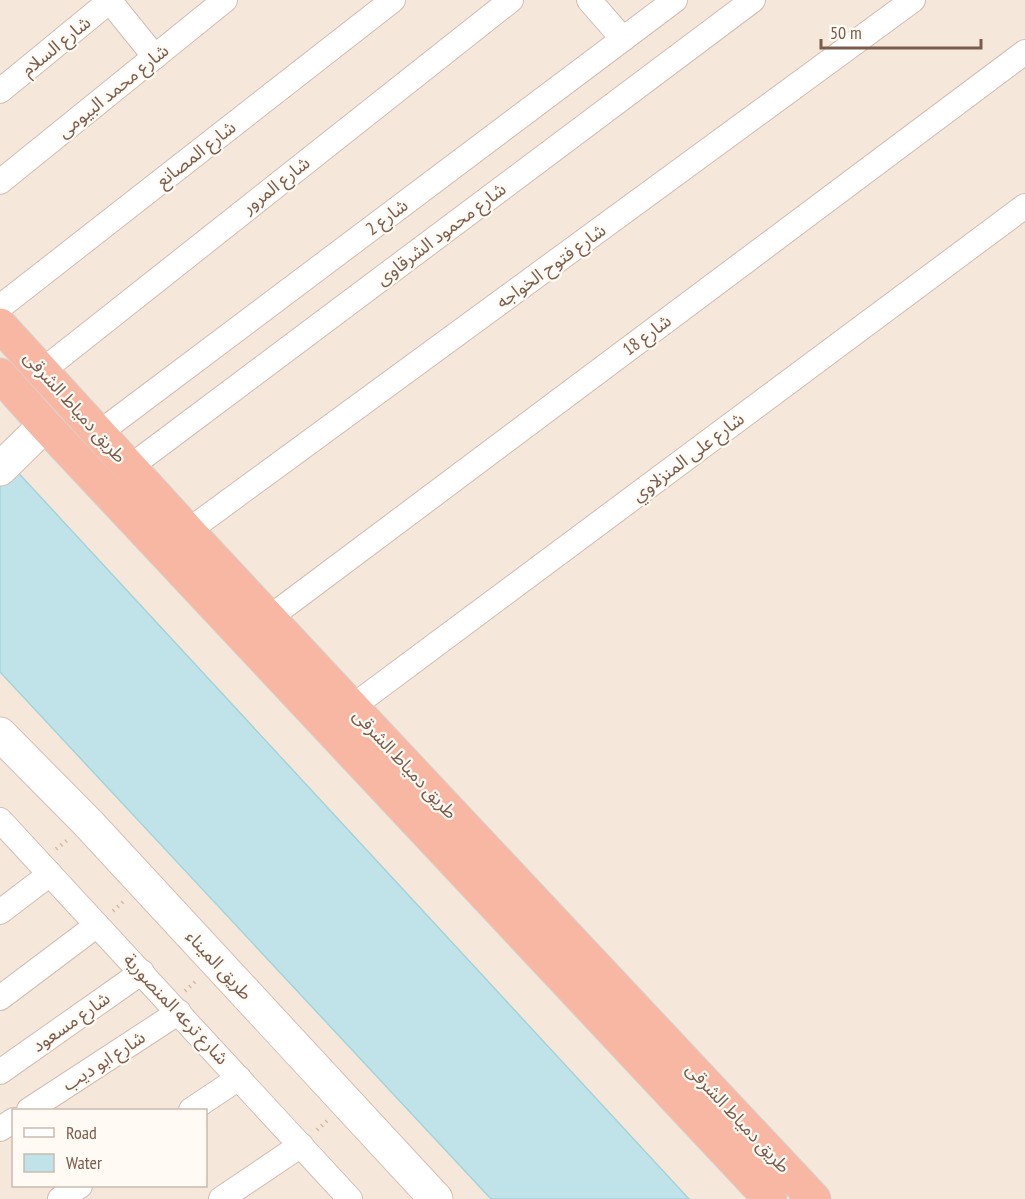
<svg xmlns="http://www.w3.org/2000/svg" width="1025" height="1199" font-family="'PT Sans Narrow','Noto Sans Arabic',sans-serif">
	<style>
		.residential { fill: #f5e8da; fill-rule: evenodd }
		.water { fill: #bfe3e8; stroke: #a5d3da; stroke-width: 1.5 }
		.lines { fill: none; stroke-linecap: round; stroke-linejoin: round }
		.street-casing { stroke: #d1beb0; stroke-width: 26 }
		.secondary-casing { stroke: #d6c0b0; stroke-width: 35 }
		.highway-casing { stroke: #dad1cd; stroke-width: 35 }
		.path { stroke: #d9b8a5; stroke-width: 4; stroke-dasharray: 1.5 4.5; stroke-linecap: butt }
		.street { stroke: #fff; stroke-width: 24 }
		.secondary { stroke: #fff; stroke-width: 33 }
		.highway { stroke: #f7b7a3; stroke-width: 33 }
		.labels { text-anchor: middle; stroke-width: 4.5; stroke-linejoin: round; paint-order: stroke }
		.street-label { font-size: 18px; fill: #7a5c4d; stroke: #fffaf3 }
	</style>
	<rect width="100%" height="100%" fill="#fdf6ec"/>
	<path class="residential" d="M0 0H1025V1199H0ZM14 1110H206V1186H14Z"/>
	<path class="water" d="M0 453 689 1199H491L0 672Z"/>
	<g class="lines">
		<defs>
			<g id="street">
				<path d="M109 0 155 57"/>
				<path d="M589 0 623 39"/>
				<path d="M0 91 111 0"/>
				<path d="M0 182 225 0"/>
				<path d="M0 307 393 0"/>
				<path d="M42 371 511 0"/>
				<path d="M99 433 675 0"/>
				<path d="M130 467 753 0"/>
				<path d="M188 531 913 0"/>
				<path d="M269 618 1025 52"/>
				<path d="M352 707 1025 206"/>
				<path d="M0 820 350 1199"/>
				<path d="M0 912 50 874"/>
				<path d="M0 998 97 925"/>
				<path d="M0 1072 142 972"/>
				<path d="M29 1110 179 1012"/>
				<path d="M191 1110 239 1078"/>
				<path d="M0 1129 14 1120"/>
				<path d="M60 1199 80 1186"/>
				<path d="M221 1199 301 1145"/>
			</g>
			<g id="secondary">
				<path d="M0 469 45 425"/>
				<path d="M0 734 88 823 436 1199"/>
			</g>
			<g id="highway">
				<path d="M0 325 188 531 352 707 814 1199"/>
				<path d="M0 375 45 425 770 1199"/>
			</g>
		</defs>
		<use href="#street" class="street-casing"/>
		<use href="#secondary" class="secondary-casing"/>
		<use href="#highway" class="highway-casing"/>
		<g class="path">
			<path d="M56 849 69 839"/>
			<path d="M113 911 125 900"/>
			<path d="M185 991 197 980"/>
			<path d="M317 1130 329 1119"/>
		</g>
		<use href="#street" class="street"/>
		<use href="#secondary" class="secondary"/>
		<use href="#highway" class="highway"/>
	</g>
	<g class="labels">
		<g class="street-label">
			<text transform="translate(56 46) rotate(-39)" y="6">شارع السلام</text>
			<text transform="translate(113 91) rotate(-39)" y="6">شارع محمد البيومى</text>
			<text transform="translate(196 154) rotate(-38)" y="6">شارع المصانع</text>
			<text transform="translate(276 185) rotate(-38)" y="6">شارع المرور</text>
			<text transform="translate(387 217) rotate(-37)" y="6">شارع 2</text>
			<text transform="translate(441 234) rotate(-37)" y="6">شارع محمود الشرقاوى</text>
			<text transform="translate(551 266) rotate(-36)" y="6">شارع فتوح الخواجه</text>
			<text transform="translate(647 335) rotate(-37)" y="6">شارع 18</text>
			<text transform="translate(75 407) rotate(48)" y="6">طريق دمياط الشرقى</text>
			<text transform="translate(688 457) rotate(-37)" y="6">شارع على المنزلاوي</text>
			<text transform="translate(405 764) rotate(47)" y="6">طريق دمياط الشرقى</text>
			<text transform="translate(219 965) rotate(47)" y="6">طريق الميناء</text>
			<text transform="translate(176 1009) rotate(47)" y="6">شارع ترعه المنصورية</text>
			<text transform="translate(71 1022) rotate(-35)" y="6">شارع مسعود</text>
			<text transform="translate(104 1061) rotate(-33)" y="6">شارع ابو ديب</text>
			<text transform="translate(738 1118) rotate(47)" y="6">طريق دمياط الشرقى</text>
		</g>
	</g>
	<rect x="12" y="1109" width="195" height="78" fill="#fffaf3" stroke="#cabbb1" stroke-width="1.5"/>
	<rect x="24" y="1128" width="30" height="9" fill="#ffffff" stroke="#cabbb1" stroke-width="1.5"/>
	<text x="66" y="1139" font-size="18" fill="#7a5c4d">Road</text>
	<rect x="24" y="1154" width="30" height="18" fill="#bfe3e8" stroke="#cabbb1" stroke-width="1.5"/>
	<text x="66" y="1169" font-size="18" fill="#7a5c4d">Water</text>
	<path d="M821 39v9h160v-9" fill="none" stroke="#7a5c4d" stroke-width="3"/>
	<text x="830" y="39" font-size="18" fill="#7a5c4d" stroke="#fffaf3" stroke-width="4.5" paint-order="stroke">50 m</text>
</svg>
